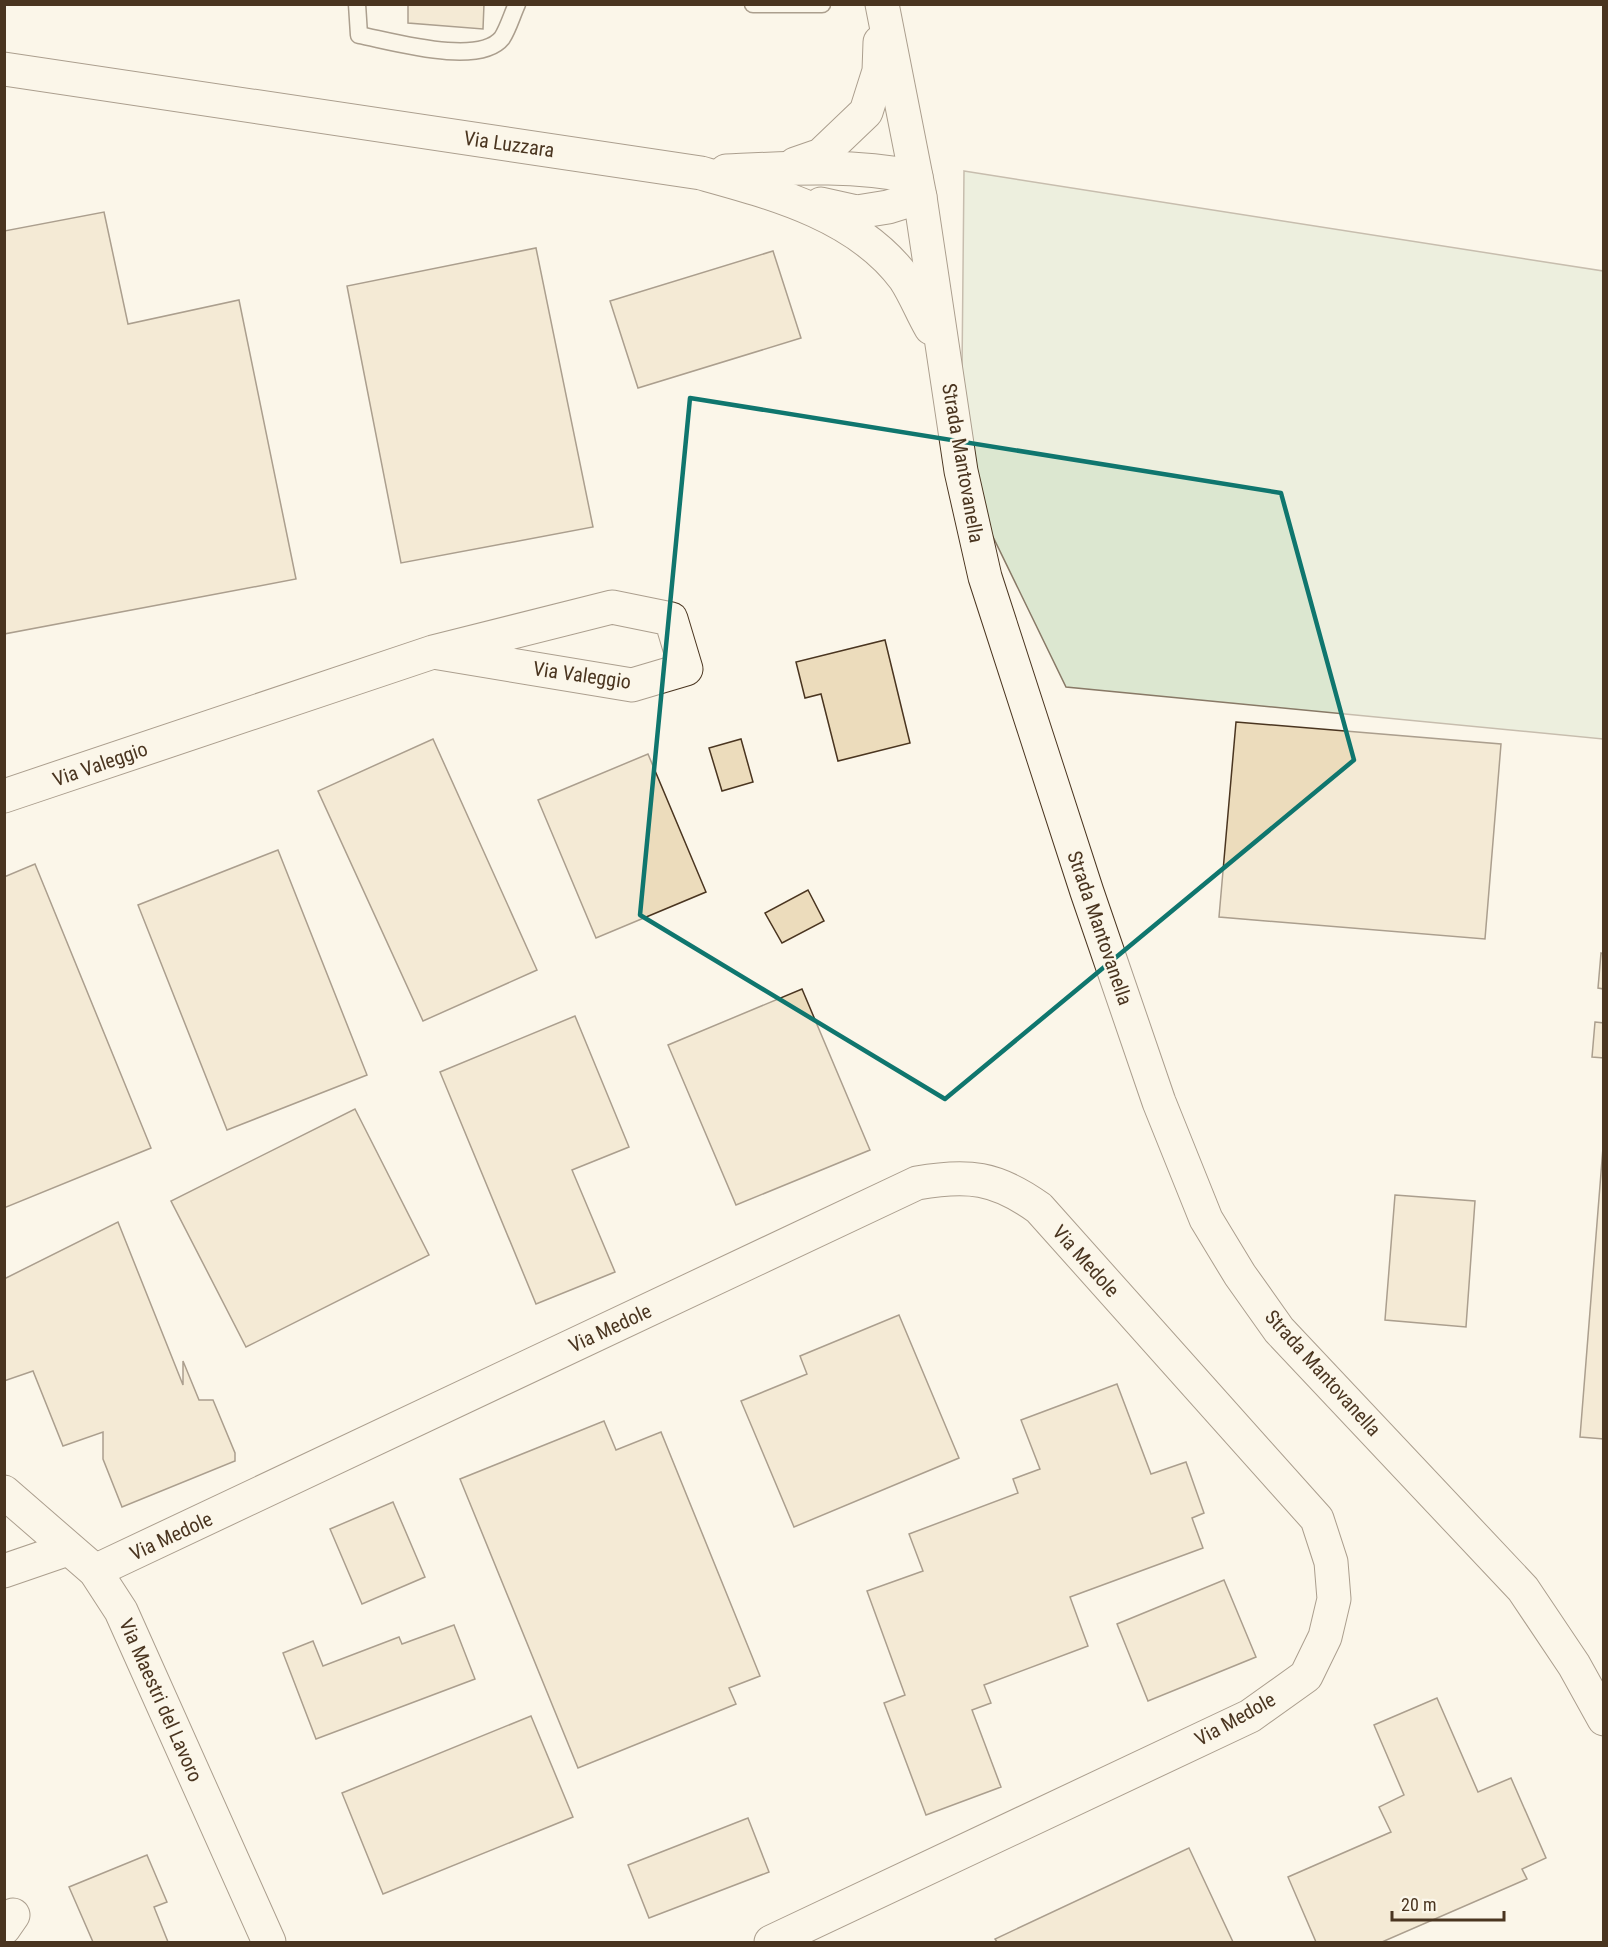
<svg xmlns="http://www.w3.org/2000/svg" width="1608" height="1947" font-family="'Roboto Condensed',sans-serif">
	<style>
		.green { fill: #dce7d0; stroke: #887966; stroke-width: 1.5 }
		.building { fill: #ecdcbc; stroke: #4a3520; stroke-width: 1.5 }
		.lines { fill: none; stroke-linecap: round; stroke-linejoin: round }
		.lane-casing { stroke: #4a3520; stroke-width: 19 }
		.street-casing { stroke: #4a3520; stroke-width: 35 }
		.lane { stroke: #fbf6e9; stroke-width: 16 }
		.street { stroke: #fbf6e9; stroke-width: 33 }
		.marked { fill: none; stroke: #0f766e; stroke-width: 4.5; stroke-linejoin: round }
		.labels { text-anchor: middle; stroke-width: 4.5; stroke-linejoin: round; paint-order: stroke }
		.street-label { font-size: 20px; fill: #4a3520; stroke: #fbf6e9 }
	</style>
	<rect width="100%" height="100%" fill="#fbf6e9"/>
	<path class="green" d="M964 171 1603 271V739L1066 687 961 471Z"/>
	<g class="building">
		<path d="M408 4H484L483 29 408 23Z"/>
		<path d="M104 212 128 324 239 300 296 579 4 634V231Z"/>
		<path d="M536 248 593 527 401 563 347 286Z"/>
		<path d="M773 251 801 338 638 388 610 301Z"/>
		<path d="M885 640 910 743 838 761 821 694 805 698 796 662Z"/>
		<path d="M1236 722 1501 744 1485 939 1219 917Z"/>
		<path d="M433 739 537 970 423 1021 318 791Z"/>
		<path d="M741 739 753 782 722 791 709 748Z"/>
		<path d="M648 754 706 892 596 938 538 800Z"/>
		<path d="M278 850 367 1075 227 1130 138 905Z"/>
		<path d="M35 864 151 1148 4 1208V877Z"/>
		<path d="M808 890 824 921 782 943 765 913Z"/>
		<path d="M1601 953 1604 954V989L1598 988Z"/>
		<path d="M802 989 870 1150 736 1205 668 1045Z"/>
		<path d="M575 1016 629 1147 572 1170 615 1272 536 1304 440 1072Z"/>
		<path d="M1595 1022 1604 1023V1058L1592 1057Z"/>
		<path d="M355 1109 429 1255 246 1347 171 1201Z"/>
		<path d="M1604 1135V1439L1580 1437Z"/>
		<path d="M1395 1195 1475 1201 1466 1327 1385 1320Z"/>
		<path d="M118 1222 183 1385V1361L199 1400H213L235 1453V1461L122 1507 103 1459V1432L63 1446 33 1371 4 1381V1279Z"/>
		<path d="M899 1315 959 1458 794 1527 741 1401 807 1374 800 1356Z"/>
		<path d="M1117 1384 1151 1474 1186 1462 1204 1513 1192 1518 1203 1548 1070 1597 1088 1646 984 1685 991 1703 972 1710 1001 1787 926 1815 884 1703 905 1695 867 1591 923 1571 909 1534 1018 1493 1013 1479 1040 1469 1021 1420Z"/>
		<path d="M604 1421 616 1450 661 1432 760 1676 729 1688 736 1704 578 1768 460 1479Z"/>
		<path d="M393 1502 425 1577 362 1604 330 1529Z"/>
		<path d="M1224 1580 1256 1657 1148 1701 1117 1624Z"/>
		<path d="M454 1625 475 1679 316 1739 283 1653 313 1641 323 1666 399 1637 402 1644Z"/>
		<path d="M1437 1698 1478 1792 1511 1778 1546 1858 1522 1869 1527 1879 1382 1942H1316L1288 1877 1391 1832 1379 1807 1404 1795 1374 1725Z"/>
		<path d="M531 1716 573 1817 383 1894 342 1793Z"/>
		<path d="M748 1818 769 1872 649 1918 628 1865Z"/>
		<path d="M1189 1848 1233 1942H997L995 1939Z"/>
		<path d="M147 1855 167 1902 154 1907 168 1942H93L69 1887Z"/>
	</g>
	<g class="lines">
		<defs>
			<g id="lane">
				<path d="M357 4 359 35C391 41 479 67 502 38 508 29 512 15 517 4"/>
				<path d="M753 4H822"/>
			</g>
			<g id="street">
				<path d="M882 4 920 197 961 471 985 577 1087 892 1159 1102 1206 1219 1240 1275 1279 1330 1523 1589 1574 1665 1604 1719"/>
				<path d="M4 69 701 173C773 193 858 215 905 279 915 294 922 313 931 328"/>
				<path d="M795 164 821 155 866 112 879 71 880 42"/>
				<path d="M726 171C793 168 849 164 916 177"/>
				<path d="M821 204 857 212 888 207 920 197"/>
				<path d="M4 796 433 652 612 607 671 619 686 669 632 685 433 652"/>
				<path d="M4 1492 95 1571 121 1611 269 1942"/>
				<path d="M4 1571 68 1549"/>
				<path d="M95 1571 917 1183C968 1174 996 1177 1039 1208L1317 1519 1331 1562 1334 1599 1325 1637 1306 1676 1250 1716 771 1942"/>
				<path d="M4 1928 13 1915"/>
			</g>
		</defs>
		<use href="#lane" class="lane-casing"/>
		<use href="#street" class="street-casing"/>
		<use href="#lane" class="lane"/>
		<use href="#street" class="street"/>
	</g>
	<path d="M0 0H1608V1947H0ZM690 398 1281 493 1354 760 945 1099 640 915Z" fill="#fbf6e9" fill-opacity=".55" fill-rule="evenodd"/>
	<path class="marked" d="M690 398 1281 493 1354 760 945 1099 640 915Z"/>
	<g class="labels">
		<g class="street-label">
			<text transform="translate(509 144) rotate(8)" y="7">Via Luzzara</text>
			<text transform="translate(963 463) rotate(80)" y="7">Strada Mantovanella</text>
			<text transform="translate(582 675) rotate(8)" y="7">Via Valeggio</text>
			<text transform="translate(100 764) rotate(-19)" y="7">Via Valeggio</text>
			<text transform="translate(1100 928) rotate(71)" y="7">Strada Mantovanella</text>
			<text transform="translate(1086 1261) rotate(48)" y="7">Via Medole</text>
			<text transform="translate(610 1328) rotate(-25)" y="7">Via Medole</text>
			<text transform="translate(1323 1373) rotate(48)" y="7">Strada Mantovanella</text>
			<text transform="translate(171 1536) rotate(-25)" y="7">Via Medole</text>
			<text transform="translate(161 1700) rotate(66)" y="7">Via Maestri del Lavoro</text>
			<text transform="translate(1235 1719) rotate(-29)" y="7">Via Medole</text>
		</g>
	</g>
	<rect width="1608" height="1947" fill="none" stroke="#4a3520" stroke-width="12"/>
	<path d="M1392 1911v9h112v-9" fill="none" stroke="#4a3520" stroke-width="3"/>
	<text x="1401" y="1911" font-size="18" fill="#4a3520" stroke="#fbf6e9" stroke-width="4.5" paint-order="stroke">20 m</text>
</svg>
